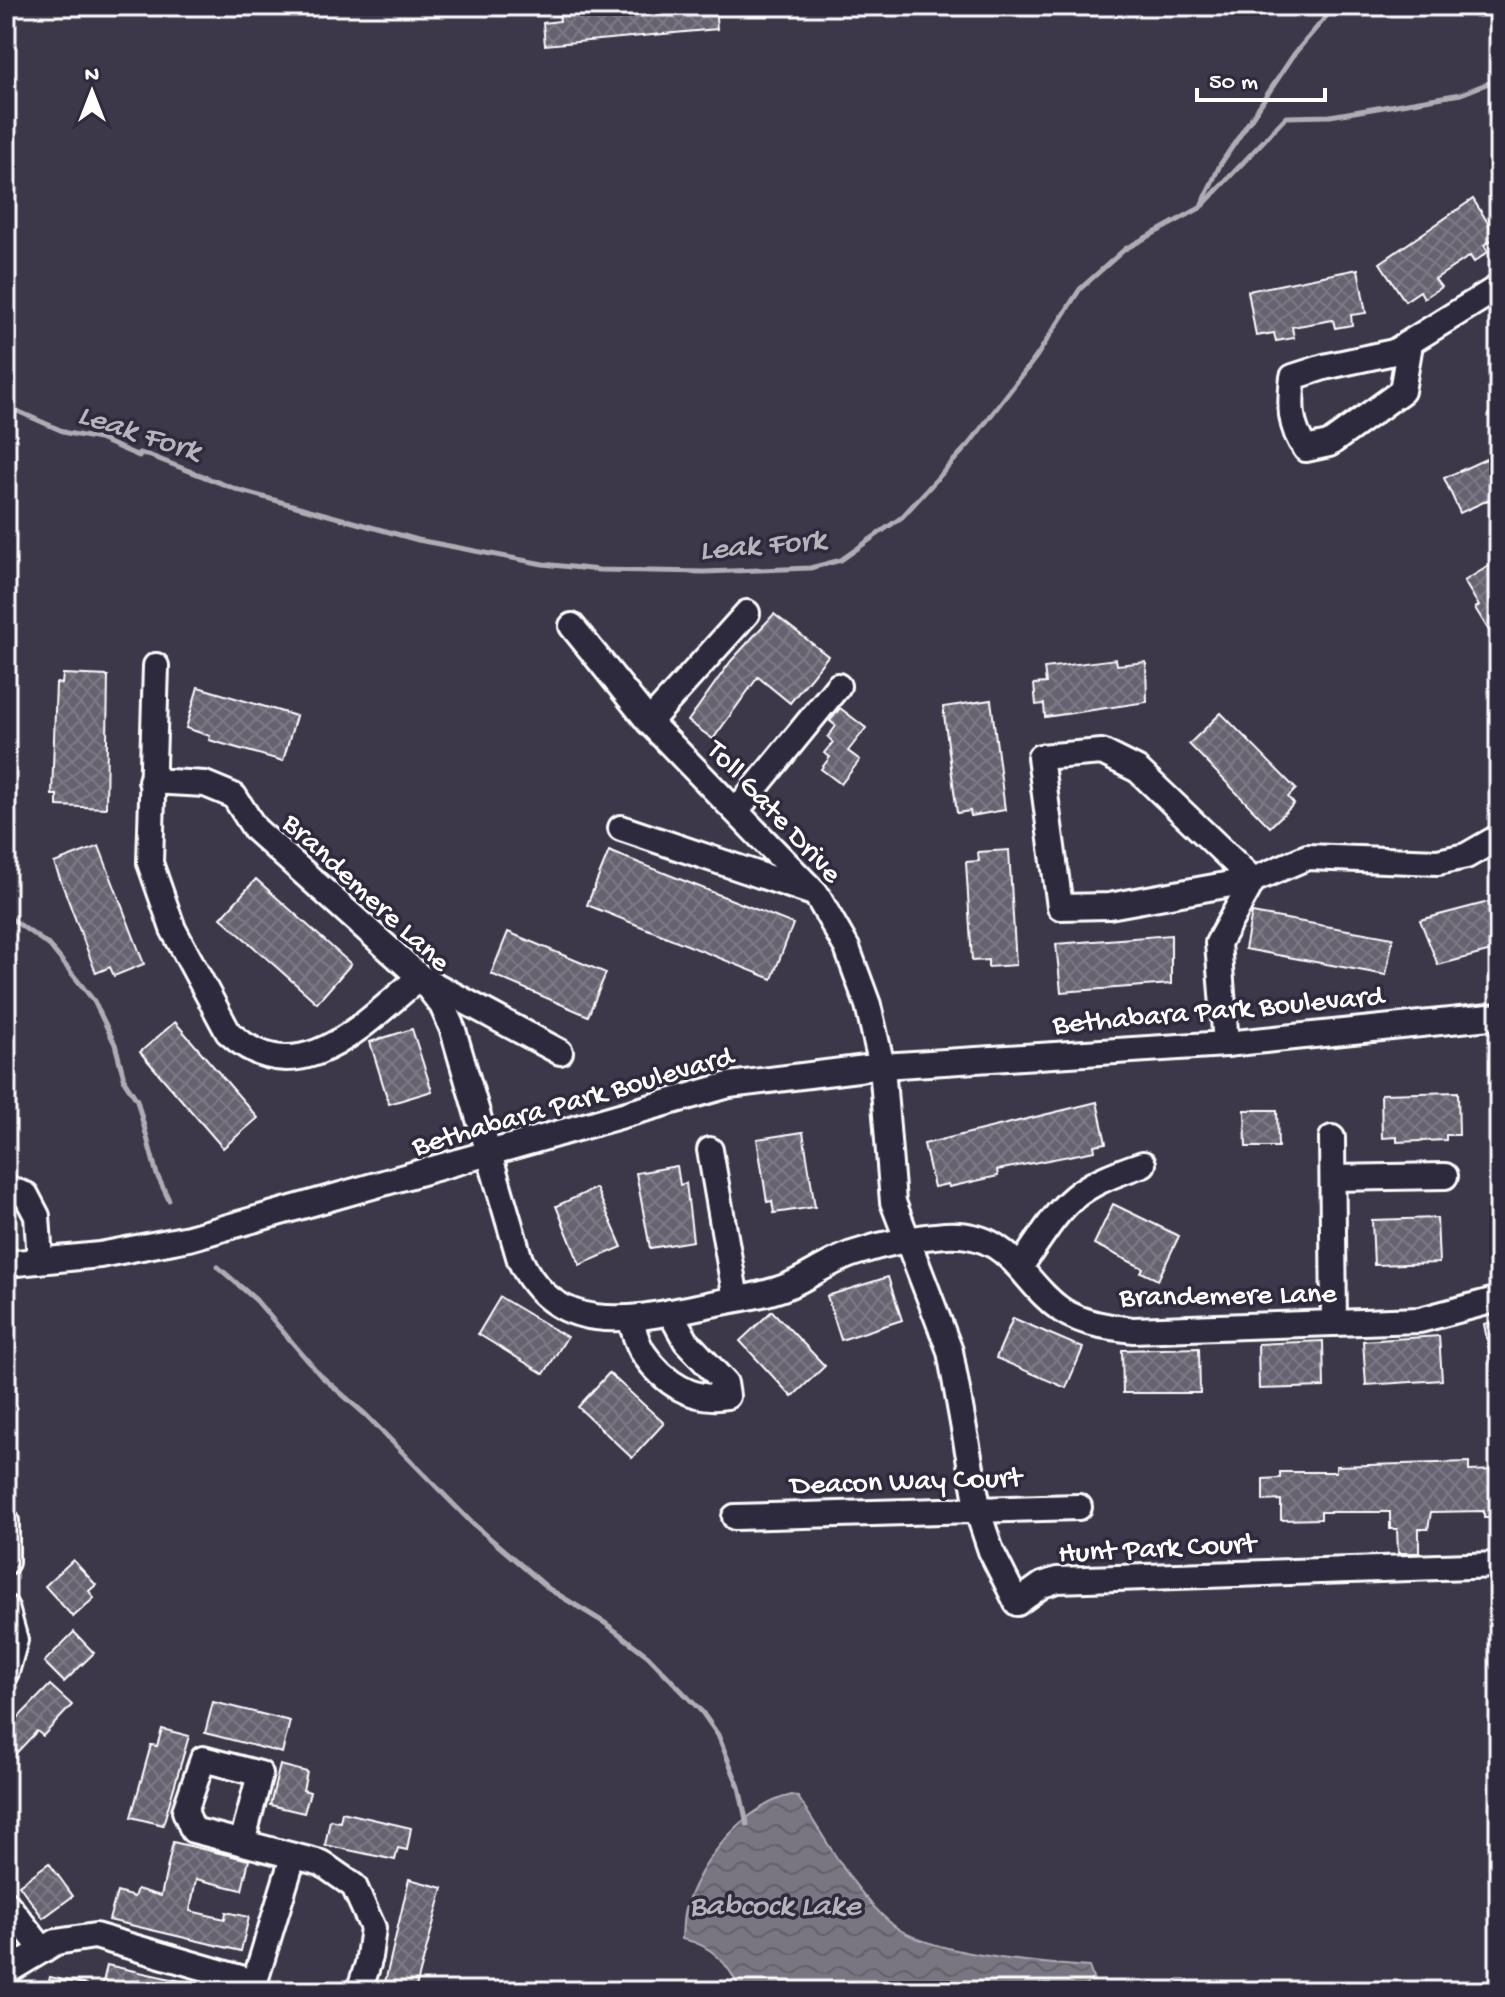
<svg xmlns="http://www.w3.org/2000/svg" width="1505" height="1997" font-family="'Gochi Hand',sans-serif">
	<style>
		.water { fill: url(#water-waves); stroke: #afadb4; stroke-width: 2 }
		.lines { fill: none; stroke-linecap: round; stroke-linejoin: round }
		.stream { stroke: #afadb4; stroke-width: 5 }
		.building { fill: url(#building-cross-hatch); stroke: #fff; stroke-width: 2 }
		.minor-casing { stroke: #fff; stroke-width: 30 }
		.minor { stroke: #2f2a3d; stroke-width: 24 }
		.labels { text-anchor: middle; stroke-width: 7; stroke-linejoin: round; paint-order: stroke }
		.street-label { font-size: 30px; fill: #fff; stroke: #2f2a3d }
		.water-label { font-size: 32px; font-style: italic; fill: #b5b4ba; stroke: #2f2a3d }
	</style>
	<defs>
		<pattern id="water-waves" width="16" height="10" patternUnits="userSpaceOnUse" patternTransform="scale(2)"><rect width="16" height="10" fill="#797682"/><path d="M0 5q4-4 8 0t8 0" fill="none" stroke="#626167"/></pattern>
		<pattern id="building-cross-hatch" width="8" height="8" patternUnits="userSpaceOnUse" patternTransform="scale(2)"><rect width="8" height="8" fill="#666270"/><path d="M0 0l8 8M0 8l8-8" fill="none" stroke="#7d7a85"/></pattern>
	</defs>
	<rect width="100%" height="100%" fill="#3c3749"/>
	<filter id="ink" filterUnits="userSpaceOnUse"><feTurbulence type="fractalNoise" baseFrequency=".0125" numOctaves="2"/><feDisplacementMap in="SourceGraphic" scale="16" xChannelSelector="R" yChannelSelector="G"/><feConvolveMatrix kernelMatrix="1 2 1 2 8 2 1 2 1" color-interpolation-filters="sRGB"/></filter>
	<g filter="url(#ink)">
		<path class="water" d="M792 1795 798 1797C826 1839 853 1892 893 1925 929 1955 1041 1963 1089 1967L1093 1978 1080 1991H741C728 1964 713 1945 682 1939 683 1928 682 1914 687 1903 703 1859 745 1805 792 1795Z"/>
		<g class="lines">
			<g class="stream">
				<path d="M1203 205 1286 117 1330 116 1461 94 1499 79"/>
				<path d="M6 406 67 433 99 439 139 456V453L151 456 238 490 418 540 543 564 599 570 704 572 810 568 841 560 902 517 969 444 1036 357 1080 289 1125 249 1200 208 1220 165 1295 53 1335 6"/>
				<path d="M6 915 50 946 94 1001 115 1044 125 1082 137 1100 157 1175 169 1200"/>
				<path d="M218 1267 256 1300 320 1375 366 1415 471 1522 549 1589 605 1623 648 1656 702 1712 718 1735 739 1787 747 1824"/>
			</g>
		</g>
		<g class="building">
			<path d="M558 6H715L717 29 545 45 543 23 560 21Z"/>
			<path d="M1473 199 1497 237 1484 245 1488 252 1474 262 1470 256 1435 279 1441 287 1424 298 1420 291 1405 301 1380 263Z"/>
			<path d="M1358 269 1366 313 1351 315 1352 325 1335 328 1333 320 1292 327 1294 338 1276 341 1274 333 1256 336 1248 291Z"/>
			<path d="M1499 453V495L1460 513 1444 478Z"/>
			<path d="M1499 560V647L1475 608 1479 606 1464 581Z"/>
			<path d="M774 614 828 656 790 703 758 677 713 739 688 721 731 661Z"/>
			<path d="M1116 659 1117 665 1146 662 1147 702 1045 717 1044 704 1036 705 1034 684 1046 683 1044 668Z"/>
			<path d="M63 674 108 676 106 808 57 806V795H52L56 683 62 684Z"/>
			<path d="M198 687 296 716 283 761 209 740 210 736 186 728Z"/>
			<path d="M991 700 1005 810 971 816 970 811 957 813 943 707Z"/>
			<path d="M840 708 866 728 848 751 860 760 841 784 821 769 830 757 824 753 833 742 828 737 836 726 830 721Z"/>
			<path d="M1221 713 1296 789 1288 797 1294 804 1270 827 1189 744Z"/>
			<path d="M99 846 144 964 114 976 110 967 96 973 54 863Z"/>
			<path d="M1009 850 1016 965 988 967V960L972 961 966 862 979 861 978 852Z"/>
			<path d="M609 851 793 924 772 979 587 905Z"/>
			<path d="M256 879 351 964 317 1003 221 918Z"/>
			<path d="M1496 900 1499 949 1438 965 1420 920Z"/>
			<path d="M1252 913 1393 938 1386 975 1245 949Z"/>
			<path d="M508 932 606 973 588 1016 491 974Z"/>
			<path d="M1171 935V984L1061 992 1056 944Z"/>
			<path d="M175 1022 258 1118 223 1148 140 1052Z"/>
			<path d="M412 1029 432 1091 389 1104 370 1042Z"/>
			<path d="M1458 1092 1459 1135H1446V1140L1397 1142V1137L1382 1138 1381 1094Z"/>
			<path d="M1097 1102 1106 1143 1094 1145 1095 1151 997 1170 998 1176 949 1187 948 1184 934 1187 924 1144Z"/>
			<path d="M1245 1110H1277L1278 1147H1246Z"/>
			<path d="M803 1132 815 1207 774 1213 772 1201 767 1202 757 1139Z"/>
			<path d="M677 1166 680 1185 686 1183 693 1241 650 1248 636 1173Z"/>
			<path d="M596 1188 622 1247 580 1265 556 1206Z"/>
			<path d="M1113 1204 1179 1236 1158 1280 1141 1272 1143 1268 1094 1244Z"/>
			<path d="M1437 1218 1439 1263 1374 1265 1372 1220Z"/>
			<path d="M888 1277 902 1320 841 1340 827 1296Z"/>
			<path d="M500 1297 567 1337 544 1374 478 1334Z"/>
			<path d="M772 1311 825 1366 792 1397 740 1341Z"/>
			<path d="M1013 1318 1083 1348 1066 1388 996 1358Z"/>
			<path d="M1499 1321V1369H1493L1484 1324Z"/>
			<path d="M1439 1336 1442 1380 1366 1385 1363 1341Z"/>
			<path d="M1323 1341 1324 1387 1259 1389 1258 1344Z"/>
			<path d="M1199 1348 1200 1393H1123L1122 1350Z"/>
			<path d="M609 1373 664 1423 632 1458 578 1407Z"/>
			<path d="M1469 1462V1471L1499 1470V1517H1484V1511L1431 1512 1428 1529H1419V1553H1398L1397 1529H1390V1512H1321V1519L1281 1520V1500L1263 1501V1479L1280 1478V1472H1336V1466Z"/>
			<path d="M73 1560 96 1585 89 1591 94 1598 73 1617 45 1586Z"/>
			<path d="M74 1632 94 1653 64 1682 44 1662Z"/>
			<path d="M50 1685 72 1705 43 1736 37 1731 6 1764V1718L13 1723Z"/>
			<path d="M213 1702 290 1721 282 1753 205 1733Z"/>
			<path d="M162 1729 189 1736 163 1825 131 1817 151 1745 157 1746Z"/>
			<path d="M280 1765 307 1772 303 1790 310 1792 304 1813 270 1805Z"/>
			<path d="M342 1812 411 1828 407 1850 398 1848 395 1860 325 1845 330 1820 340 1822Z"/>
			<path d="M173 1842 249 1860 242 1890 196 1879 190 1911 225 1919 226 1912 249 1917 241 1951 109 1920 117 1892 134 1897 137 1889 161 1896Z"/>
			<path d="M49 1863 73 1896 43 1918 19 1885Z"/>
			<path d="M409 1879 443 1888 415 1991H383Z"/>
			<path d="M107 1965 199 1985V1991H101Z"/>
			<path d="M50 1977 88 1985V1991H46Z"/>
		</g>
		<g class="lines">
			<defs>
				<g id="minor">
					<path d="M1410 344 1402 391 1329 444 1306 449C1289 427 1290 404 1293 377L1324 367 1394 352 1499 287"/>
					<path d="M572 626 649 722 816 894 847 948 868 1005 882 1066 893 1202 950 1351 980 1518 991 1551 1017 1603 1042 1585 1057 1580 1499 1565"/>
					<path d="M156 666 150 863 173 929 228 1032C299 1098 364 1023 420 977L560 1052"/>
					<path d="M649 722 747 613"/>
					<path d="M1102 752 1138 770 1253 880 1109 906 1060 907 1040 757Z"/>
					<path d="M151 781 205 784 234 796 255 829 420 977 442 1005 453 1030 520 1260C558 1340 637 1319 707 1305 734 1299 765 1296 790 1285 812 1275 832 1260 855 1253 883 1244 916 1237 945 1235 1012 1231 1020 1282 1063 1311 1084 1324 1109 1327 1133 1330L1420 1320 1499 1299"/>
					<path d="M736 811 838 686"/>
					<path d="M621 828 810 892"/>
					<path d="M1226 1044 1218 943 1253 880 1307 857 1438 862 1466 856 1499 837"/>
					<path d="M1332 1138 1334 1323"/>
					<path d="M710 1150 736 1299"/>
					<path d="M1333 1178 1445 1176"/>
					<path d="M6 1188 26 1195 37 1216 40 1260"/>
					<path d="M6 1264 100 1255 189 1238 729 1085 882 1066 1226 1044 1499 1016"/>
					<path d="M1021 1266C1064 1203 1068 1189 1143 1164"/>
					<path d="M630 1319C634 1330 637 1345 644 1354 664 1383 693 1402 727 1396L725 1383 686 1341 670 1312"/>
					<path d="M735 1517 1079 1507"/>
					<path d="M6 1521V1562"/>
					<path d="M6 1608 15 1640 6 1672"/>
					<path d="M242 1843 260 1774 203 1759 185 1811 193 1830 321 1863 354 1886 373 1928 368 1964 359 1991"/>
					<path d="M6 1903 43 1950"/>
					<path d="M6 1972 56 1942 95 1936 254 1982"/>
					<path d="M252 1991 293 1857"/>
				</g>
			</defs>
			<use href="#minor" class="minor-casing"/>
			<use href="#minor" class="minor"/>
		</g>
	</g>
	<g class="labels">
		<g class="street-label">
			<text transform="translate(776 810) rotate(47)" y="10">Toll Gate Drive</text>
			<text transform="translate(368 891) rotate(43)" y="10">Brandemere Lane</text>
			<text transform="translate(1218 1008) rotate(-5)" y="10">Bethabara Park Boulevard</text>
			<text transform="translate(572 1099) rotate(-16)" y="10">Bethabara Park Boulevard</text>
			<text transform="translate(1228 1293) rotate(-1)" y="10">Brandemere Lane</text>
			<text transform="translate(906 1479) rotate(-2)" y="10">Deacon Way Court</text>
			<text transform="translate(1157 1546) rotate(-3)" y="10">Hunt Park Court</text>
		</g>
		<g class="water-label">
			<text transform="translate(140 430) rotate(18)" y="11">Leak Fork</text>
			<text transform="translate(762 542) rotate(-5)" y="11">Leak Fork</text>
			<text x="775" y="1914">Babcock Lake</text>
		</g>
	</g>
	<rect width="1505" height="1997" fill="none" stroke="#2f2a3d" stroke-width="32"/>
	<rect x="16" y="16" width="1473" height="1965" fill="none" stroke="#fff" stroke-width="3" filter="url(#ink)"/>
	<g transform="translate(92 92)" stroke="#2f2a3d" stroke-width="6" paint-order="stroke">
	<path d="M0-6L14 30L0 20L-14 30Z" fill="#ffffff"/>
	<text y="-12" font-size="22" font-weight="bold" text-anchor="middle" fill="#ffffff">N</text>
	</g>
	<path d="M1197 88v12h128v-12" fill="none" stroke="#ffffff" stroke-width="4"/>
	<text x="1209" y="88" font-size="24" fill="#ffffff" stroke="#2f2a3d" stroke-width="6" paint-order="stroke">50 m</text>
</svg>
